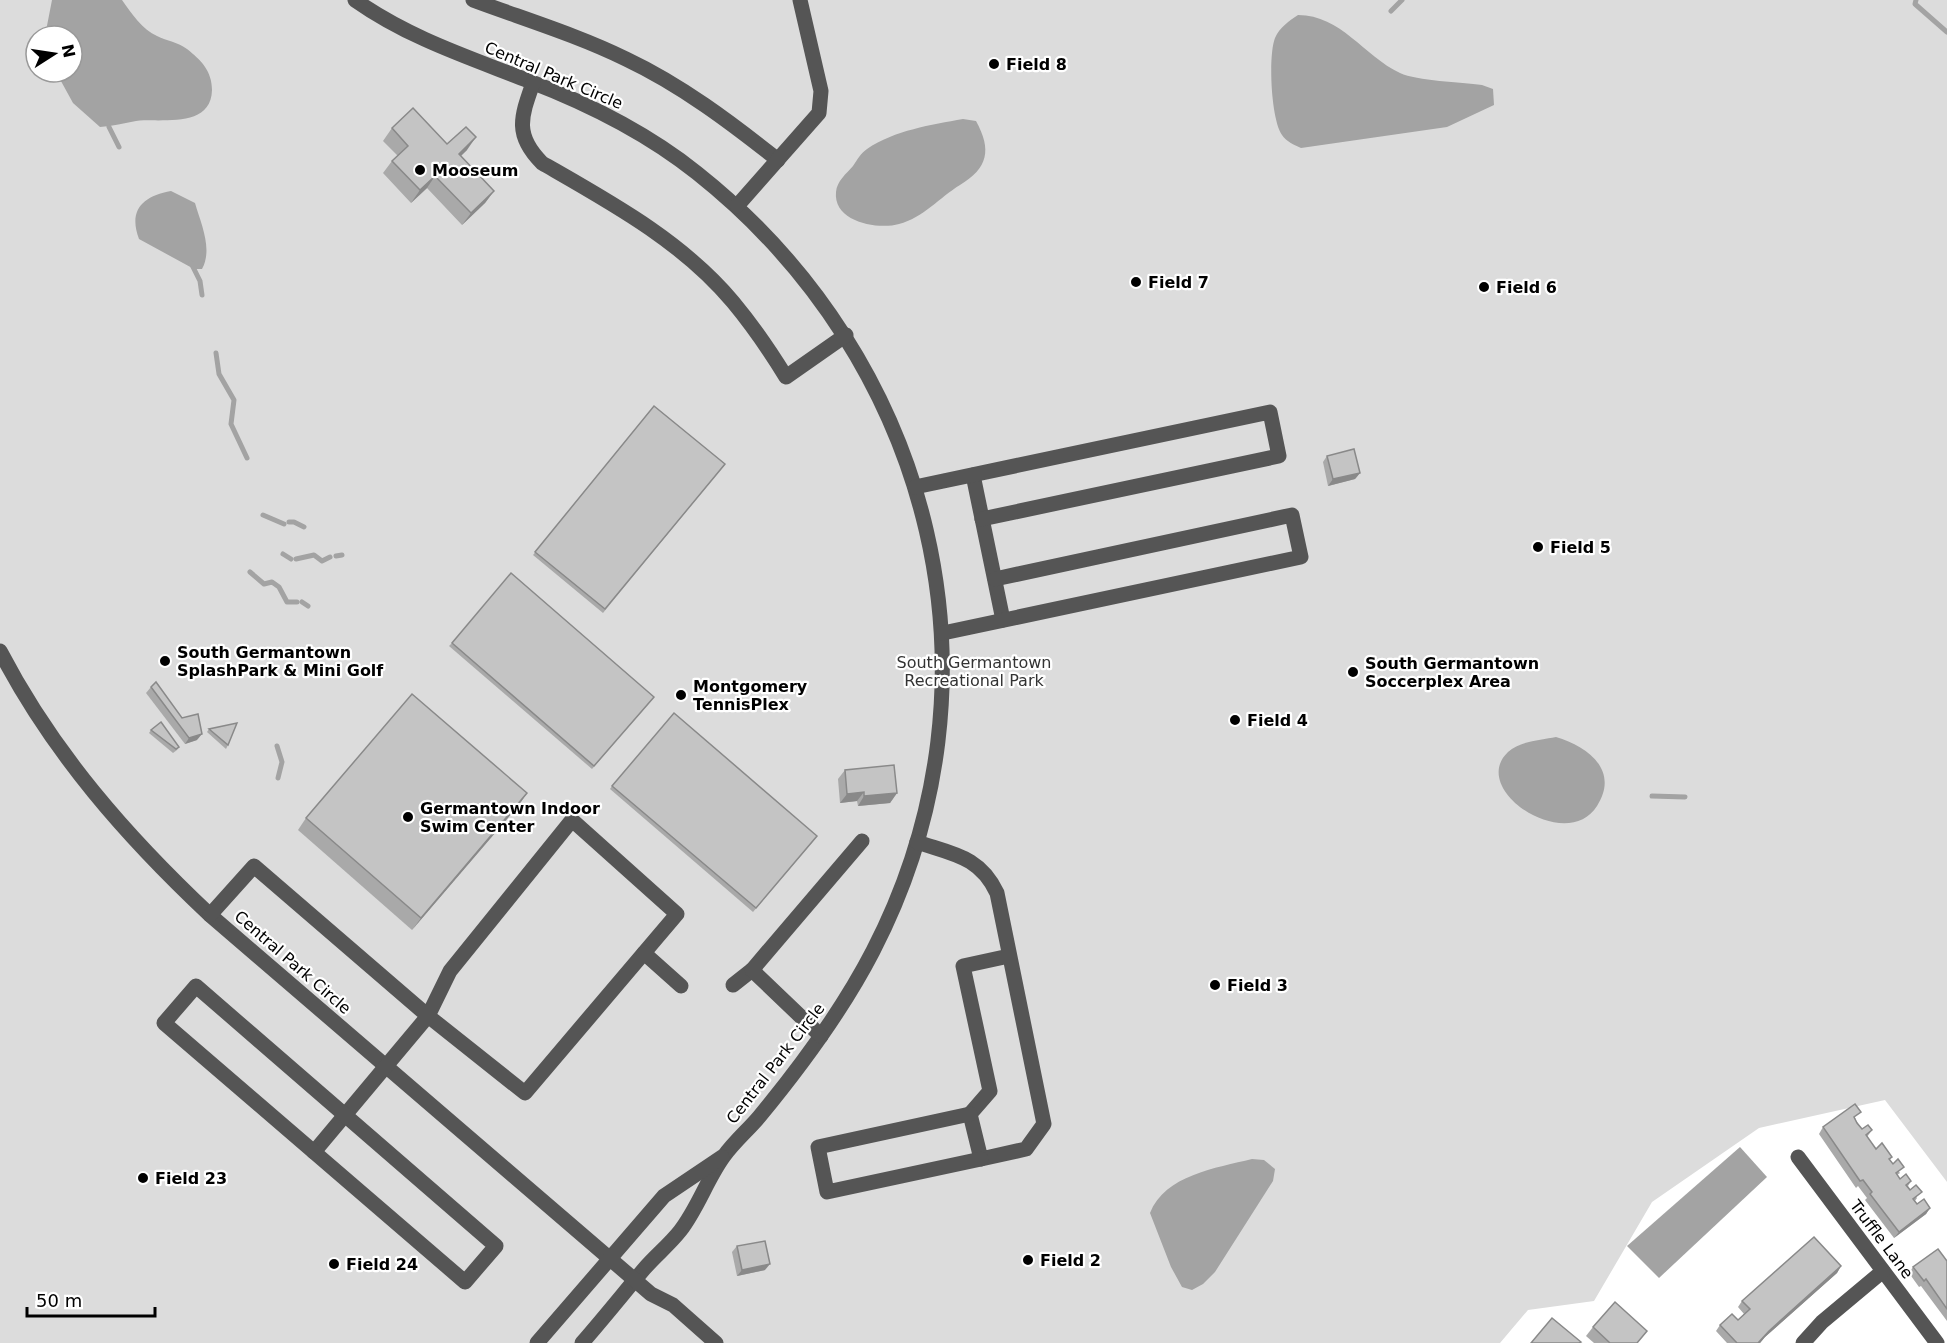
<svg xmlns="http://www.w3.org/2000/svg" width="1947" height="1343" font-family="'DejaVu Sans',sans-serif">
	<style>
		.green { fill: #dcdcdc; fill-rule: evenodd }
		.water { fill: #a3a3a3 }
		.lines { fill: none; stroke-linecap: round; stroke-linejoin: round }
		.stream { stroke: #a3a3a3; stroke-width: 5 }
		.minor { stroke: #555; stroke-width: 15 }
		.wall { fill: #a9a9a9 }
		.shaded-wall { fill: #898989 }
		.building { fill: #c4c4c4; stroke: #898989; stroke-width: 1.5 }
		.poi-dot { fill: #000; stroke: #fff; stroke-width: 2 }
		.labels { text-anchor: middle; stroke-width: 4.5; stroke-linejoin: round; paint-order: stroke }
		.poi-label { font-size: 16px; font-weight: bold; fill: #000; stroke: #fff; text-anchor: start }
		.street-label { font-size: 16px; fill: #000; stroke: #fff }
		.park-label { font-size: 16px; fill: #333; stroke: #fff }
	</style>
	<rect width="100%" height="100%" fill="#fff"/>
	<path class="green" d="M0 0H1947V1182L1885 1100 1759 1128 1652 1202 1594 1301 1528 1310 1500 1343H0ZM36 36H72V72H36Z"/>
	<g class="water">
		<path d="M52 0H122C131 13 143 30 157 36 167 41 178 42 187 49 201 60 212 71 212 90 211 129 161 118 136 121 124 123 113 126 100 127L73 103 56 72H72V36H45Z"/>
		<path d="M1298 15C1341 15 1364 56 1400 73 1417 81 1461 82 1482 85L1493 89 1494 105 1447 127 1301 148C1294 145 1286 141 1282 135 1271 119 1268 56 1275 38 1280 27 1289 21 1298 15Z"/>
		<path d="M963 119 976 121C992 150 988 168 960 185 940 197 923 218 899 224 878 230 833 222 836 192 837 181 846 174 853 166 857 160 861 153 867 149 895 130 931 125 963 119Z"/>
		<path d="M171 191 195 203C201 224 213 249 202 269H194L139 239C128 210 143 196 171 191Z"/>
		<path d="M1556 737C1587 746 1620 770 1597 806 1567 854 1468 790 1508 752 1520 741 1541 740 1556 737Z"/>
		<path d="M1740 1147 1767 1177 1659 1278 1627 1246Z"/>
		<path d="M1252 1159 1264 1160 1275 1169 1273 1181 1215 1272 1203 1284 1192 1290 1182 1287 1171 1267 1150 1213C1165 1175 1216 1168 1252 1159Z"/>
	</g>
	<g class="lines">
		<g class="stream">
			<path d="M1916 0 1915 4 1947 32"/>
			<path d="M1391 11 1402 0"/>
			<path d="M109 127 119 147"/>
			<path d="M191 263 200 281 202 295"/>
			<path d="M216 353 219 374 234 400 231 424 247 458"/>
			<path d="M263 515 284 524"/>
			<path d="M289 522H294L304 527"/>
			<path d="M283 554 291 559"/>
			<path d="M336 556 342 555"/>
			<path d="M296 559 314 555 322 561 330 557"/>
			<path d="M250 572 264 584 272 582 279 587 287 602H297"/>
			<path d="M302 602 308 606"/>
			<path d="M277 746 282 762 278 778"/>
			<path d="M1652 796 1685 797"/>
		</g>
		<g class="minor">
			<path d="M355 0C409 38 468 57 529 81 589 104 647 133 697 173 934 361 1013 680 873 951 842 1011 802 1065 759 1117 748 1130 734 1142 724 1156 707 1179 698 1208 680 1231 669 1245 655 1256 644 1269 623 1294 603 1319 582 1343"/>
			<path d="M473 0C524 19 577 35 626 59 681 85 730 122 778 160"/>
			<path d="M533 83C521 117 514 135 542 163 610 202 682 241 733 302 753 326 770 351 786 377L846 335"/>
			<path d="M737 206 819 113 821 91 800 0"/>
			<path d="M973 475 1003 620"/>
			<path d="M915 487 1270 412 1279 456 982 519"/>
			<path d="M943 633 1301 557 1292 515 995 579"/>
			<path d="M0 651C53 753 127 837 210 915L651 1294 673 1305 716 1343"/>
			<path d="M917 842C952 854 980 856 997 893L1044 1124 1026 1149 981 1159 970 1114 990 1091 963 966 1009 956"/>
			<path d="M210 915 254 866 428 1016 525 1093 677 914 572 820 450 971 428 1016 314 1152"/>
			<path d="M644 953 681 986"/>
			<path d="M733 985 752 970"/>
			<path d="M196 986 496 1246 465 1282 164 1023Z"/>
			<path d="M821 1036 752 970 862 841"/>
			<path d="M970 1114 818 1147 827 1192 981 1159"/>
			<path d="M1798 1157 1937 1343"/>
			<path d="M537 1343 664 1196 722 1157"/>
			<path d="M1803 1343 1822 1322 1883 1271"/>
		</g>
	</g>
	<g class="wall">
		<path d="M392 128 467 150 461 156 494 191 485 203 462 225 427 188 411 203 383 173 392 161 398 156 383 141Z"/>
		<path d="M654 406 725 464 603 613 533 555Z"/>
		<path d="M1327 456 1360 473 1355 479 1328 486 1323 462Z"/>
		<path d="M452 643 654 697 592 769 449 646Z"/>
		<path d="M151 687 197 740 185 744 146 693Z"/>
		<path d="M209 729 228 745 226 749 207 732Z"/>
		<path d="M151 730 179 747 177 750 173 753 149 733Z"/>
		<path d="M845 770 897 793 890 803 858 806 857 801 840 803 838 779Z"/>
		<path d="M612 786 815 839 753 912 610 789Z"/>
		<path d="M519 805 412 930 298 830 306 818Z"/>
		<path d="M1856 1118 1855 1119 1862 1129 1872 1130 1867 1137 1876 1149 1892 1157 1890 1160 1900 1173 1897 1175 1900 1179 1911 1181 1908 1186 1917 1198 1915 1201 1917 1204 1930 1208 1926 1214 1894 1238 1865 1200 1867 1198 1858 1186 1856 1188 1819 1134 1823 1127Z"/>
		<path d="M737 1246 765 1270 737 1276 732 1252Z"/>
		<path d="M1947 1261V1321L1921 1286 1919 1287 1909 1273 1913 1267Z"/>
		<path d="M1841 1266 1837 1273 1765 1337 1760 1343H1727L1716 1331 1720 1325 1738 1320 1744 1314 1738 1307 1742 1301Z"/>
		<path d="M1593 1327 1638 1343H1594L1586 1336Z"/>
	</g>
	<g class="shaded-wall">
		<path d="M476 137 467 150 450 166 459 154Z"/>
		<path d="M435 176 427 188 411 203 420 190Z"/>
		<path d="M494 191 485 203 462 225 471 213Z"/>
		<path d="M1360 473 1355 479 1328 486 1333 479Z"/>
		<path d="M202 734 197 740 185 744 189 738Z"/>
		<path d="M864 792 857 801 840 803 847 794Z"/>
		<path d="M527 793 519 805 412 930 421 918Z"/>
		<path d="M897 793 890 803 858 806 864 796Z"/>
		<path d="M1930 1208 1926 1214 1894 1238 1899 1232Z"/>
		<path d="M770 1264 765 1270 737 1276 742 1270Z"/>
		<path d="M1841 1266 1837 1273 1765 1337 1760 1343H1758L1769 1331Z"/>
	</g>
	<g class="building">
		<path d="M413 108 447 144 466 127 476 137 459 154 494 191 471 213 435 176 420 190 392 161 408 146 392 128Z"/>
		<path d="M654 406 725 464 605 609 535 552Z"/>
		<path d="M1354 449 1360 473 1333 479 1327 456Z"/>
		<path d="M511 573 654 697 594 766 452 643Z"/>
		<path d="M156 682 182 718 198 714 202 734 189 738 151 687Z"/>
		<path d="M412 694 527 793 421 918 306 818Z"/>
		<path d="M674 713 817 836 756 908 612 786Z"/>
		<path d="M161 722 179 747 176 749 151 730Z"/>
		<path d="M237 723 228 745 209 729Z"/>
		<path d="M894 765 897 793 864 796V792L847 794 845 770Z"/>
		<path d="M1855 1104 1861 1112 1854 1117 1857 1123 1862 1129 1868 1125 1872 1130 1866 1135 1876 1149 1882 1143 1892 1157 1889 1159 1893 1164 1898 1159 1904 1167 1896 1173 1900 1179 1906 1174 1911 1181 1906 1185 1910 1190 1916 1185 1922 1192 1913 1199 1917 1204 1924 1199 1930 1208 1899 1232 1870 1194 1872 1192 1863 1180 1860 1181 1823 1127Z"/>
		<path d="M1814 1237 1841 1266 1769 1331 1758 1343H1737L1720 1325 1732 1314 1738 1320 1750 1309 1742 1301Z"/>
		<path d="M765 1241 770 1264 742 1270 737 1246Z"/>
		<path d="M1938 1249 1947 1261V1309L1926 1279 1924 1281 1913 1267Z"/>
		<path d="M1615 1302 1647 1331 1637 1343H1610L1593 1327Z"/>
		<path d="M1552 1318 1581 1342 1579 1343H1531Z"/>
	</g>
	<g class="poi-dot">
		<circle cx="994" cy="64" r="6"/>
		<circle cx="420" cy="170" r="6"/>
		<circle cx="1136" cy="282" r="6"/>
		<circle cx="1484" cy="287" r="6"/>
		<circle cx="1538" cy="547" r="6"/>
		<circle cx="165" cy="661" r="6"/>
		<circle cx="1353" cy="672" r="6"/>
		<circle cx="681" cy="695" r="6"/>
		<circle cx="1235" cy="720" r="6"/>
		<circle cx="408" cy="817" r="6"/>
		<circle cx="1215" cy="985" r="6"/>
		<circle cx="143" cy="1178" r="6"/>
		<circle cx="1028" cy="1260" r="6"/>
		<circle cx="334" cy="1264" r="6"/>
	</g>
	<g class="labels">
		<g class="poi-label">
			<text x="1006" y="70">Field 8</text>
			<text x="432" y="176">Mooseum</text>
			<text x="1148" y="288">Field 7</text>
			<text x="1496" y="293">Field 6</text>
			<text x="1550" y="553">Field 5</text>
			<text x="177" y="658">South Germantown<tspan x="177" dy="18">SplashPark &amp; Mini Golf</tspan></text>
			<text x="1365" y="669">South Germantown<tspan x="1365" dy="18">Soccerplex Area</tspan></text>
			<text x="693" y="692">Montgomery<tspan x="693" dy="18">TennisPlex</tspan></text>
			<text x="1247" y="726">Field 4</text>
			<text x="420" y="814">Germantown Indoor<tspan x="420" dy="18">Swim Center</tspan></text>
			<text x="1227" y="991">Field 3</text>
			<text x="155" y="1184">Field 23</text>
			<text x="1040" y="1266">Field 2</text>
			<text x="346" y="1270">Field 24</text>
		</g>
		<g class="street-label">
			<text transform="translate(554 75) rotate(23)" y="6">Central Park Circle</text>
			<text transform="translate(293 962) rotate(41)" y="6">Central Park Circle</text>
			<text transform="translate(775 1063) rotate(-52)" y="6">Central Park Circle</text>
			<text transform="translate(1882 1239) rotate(53)" y="6">Truffle Lane</text>
		</g>
		<g class="park-label">
			<text x="974" y="668">South Germantown<tspan x="974" dy="18">Recreational Park</tspan></text>
		</g>
	</g>
	<g transform="translate(54 54) rotate(78)"><circle r="28" fill="#ffffff" stroke="#999999" stroke-width="1.5"/>
	<path d="M0-4.5L10 22L0 15L-10 22Z" fill="#000000"/>
	<text y="-9" font-size="16" font-weight="bold" text-anchor="middle" fill="#000000">N</text>
	</g>
	<path d="M27 1307v9h128v-9" fill="none" stroke="#000000" stroke-width="3"/>
	<text x="36" y="1307" font-size="18" fill="#000000" stroke="#ffffff" stroke-width="4.5" paint-order="stroke">50 m</text>
</svg>
